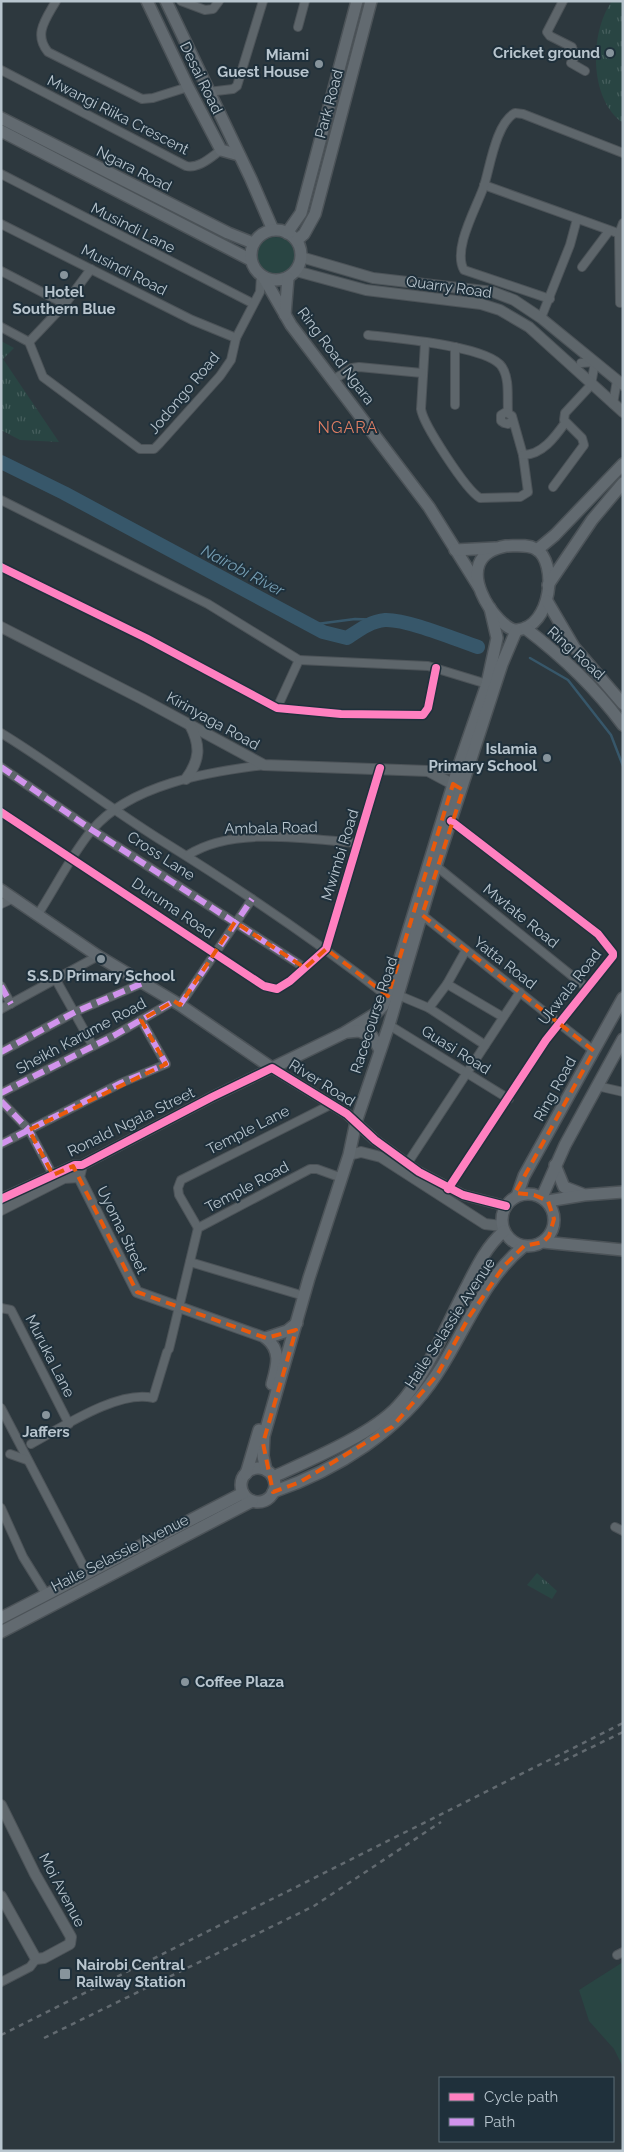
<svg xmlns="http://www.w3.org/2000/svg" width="624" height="2152" font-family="Raleway,sans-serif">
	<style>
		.grass { fill: #294543 }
		.park { fill: url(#park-tufts) }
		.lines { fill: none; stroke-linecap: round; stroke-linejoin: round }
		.stream { stroke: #37576a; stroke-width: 2.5 }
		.river { stroke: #37576a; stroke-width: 14 }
		.minor-casing { stroke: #4c5358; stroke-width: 10 }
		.tertiary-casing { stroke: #4c5358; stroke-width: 12 }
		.secondary-casing { stroke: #4c5358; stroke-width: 14 }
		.minor { stroke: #5e666b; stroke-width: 8 }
		.tertiary { stroke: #5e666b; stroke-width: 10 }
		.secondary { stroke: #626a70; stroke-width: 11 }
		.rail { stroke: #626a70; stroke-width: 2.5; stroke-dasharray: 5 5; stroke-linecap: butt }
		.quiet { stroke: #d193ec; stroke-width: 6; stroke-dasharray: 12 6; stroke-linecap: butt }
		.cycleway-casing { stroke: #1f303b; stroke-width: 11 }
		.cycleway { stroke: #ff80c0; stroke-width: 8 }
		.marked { fill: none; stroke: #e8590c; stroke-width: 4; stroke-dasharray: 10 6; stroke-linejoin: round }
		.poi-dot { fill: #87949c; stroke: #1f303b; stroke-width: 2 }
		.labels { text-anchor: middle; stroke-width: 4; stroke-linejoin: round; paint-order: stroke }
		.poi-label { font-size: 15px; font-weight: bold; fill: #b8c5ce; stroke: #1f303b; text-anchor: end }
		.street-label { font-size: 15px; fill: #b8c5ce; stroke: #1f303b }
		.neighbourhood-label { font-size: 16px; letter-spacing: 1px; fill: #df7e63; stroke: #1f303b }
		.water-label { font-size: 16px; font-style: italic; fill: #769eb3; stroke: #1f303b }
	</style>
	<defs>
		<pattern id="park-tufts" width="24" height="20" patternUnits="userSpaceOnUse" patternTransform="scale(1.25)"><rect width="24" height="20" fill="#294543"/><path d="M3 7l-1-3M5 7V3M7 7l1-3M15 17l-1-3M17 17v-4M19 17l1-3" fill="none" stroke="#465e5d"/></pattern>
	</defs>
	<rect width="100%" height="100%" fill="#2d383e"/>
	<g class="grass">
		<circle cx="276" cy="256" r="19"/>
		<path d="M623 1962V2067L614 2049 589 2021 579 1990Z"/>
	</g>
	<g class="park">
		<path d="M612 1H623V123C589 100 589 33 612 1Z"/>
		<path d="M1 341 14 348 3 359 59 442 20 440 1 430Z"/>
		<path d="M537 1573 557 1591 552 1599 527 1585Z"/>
	</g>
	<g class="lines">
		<g class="stream">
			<path d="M309 625 355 619 386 620"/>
			<path d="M530 658 568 680 611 735 623 766"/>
		</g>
		<path class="river" d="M1 462 64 493 323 632 347 638C359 630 371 621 385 620 407 619 457 640 478 647"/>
		<defs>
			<g id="minor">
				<path d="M56 1C46 19 33 34 48 52L142 99 153 98 188 87"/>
				<path d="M181 1 205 10 213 9 219 1"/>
				<path d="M563 1 547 32 550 36 572 47 575 56 571 63 585 71"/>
				<path d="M298 27 305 1"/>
				<path d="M1 70 186 166C199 169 211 157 221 150"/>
				<path d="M208 92 233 89 237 86 263 1"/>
				<path d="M1 174 252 303"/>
				<path d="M484 185 623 235"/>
				<path d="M1 224 192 320 236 338"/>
				<path d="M582 267 609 231"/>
				<path d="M1 271 65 304"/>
				<path d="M550 299 464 270C452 249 477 207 484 186 490 167 496 123 515 113L523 114 623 153"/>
				<path d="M620 303 619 234 623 223"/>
				<path d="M541 318 570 245 577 219"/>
				<path d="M1 327 29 342 43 377 140 449H154L159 444 220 376 231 360 236 338 260 292 261 276"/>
				<path d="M368 335C394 338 489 346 502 367 510 379 507 398 508 412"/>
				<path d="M29 342 65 304 91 269"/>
				<path d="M425 343 421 409C423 424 466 490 480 498L520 497 528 492 523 455 512 416 506 412 501 415V421L504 423 508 424 512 421"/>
				<path d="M455 347V405"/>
				<path d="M333 380 352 368 359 367 422 373"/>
				<path d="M613 404 617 380"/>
				<path d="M523 455C542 455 555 437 565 423"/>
				<path d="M553 487 584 445 582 438 564 420 565 413 591 385 595 362 581 363"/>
				<path d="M1 500 208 604 299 660 277 708"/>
				<path d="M1 567 146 638 277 708 341 714 423 715 428 708 436 668"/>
				<path d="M299 660 428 666 487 684"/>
				<path d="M1 733C55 766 105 805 159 839 238 888 314 939 387 996"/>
				<path d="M1 767 92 830 305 968"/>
				<path d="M1 812 264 986 277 989 290 981 326 949 380 768"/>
				<path d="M188 855C233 826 306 839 358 843"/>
				<path d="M436 866 587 988"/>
				<path d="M1 904 14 898"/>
				<path d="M38 914C55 888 73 852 92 830 131 784 208 772 264 765"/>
				<path d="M422 915 594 1051"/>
				<path d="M56 980 93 1046"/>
				<path d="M447 984 503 1017"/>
				<path d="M1 986 11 1004"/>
				<path d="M398 995 429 1008 485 1045"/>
				<path d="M180 1005 252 899"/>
				<path d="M429 1008 447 984 466 950"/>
				<path d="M1 1009 98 956"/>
				<path d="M389 1025 509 1099"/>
				<path d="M1 1052 75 1012 143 983"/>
				<path d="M597 1086 623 1092"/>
				<path d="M1 1093 115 1035 174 1001"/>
				<path d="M1 1101 29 1130 53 1175"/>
				<path d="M1 1144 121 1083 166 1064 141 1020"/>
				<path d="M407 1164 520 992"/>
				<path d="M448 1189 546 1040 613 956V953L598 934 451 821"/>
				<path d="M198 1228 179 1195 178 1188 181 1180 332 1104"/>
				<path d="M190 1262 304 1296"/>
				<path d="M1 1308 11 1310 69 1424"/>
				<path d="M169 1349 198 1228 310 1169H317L342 1178"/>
				<path d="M1 1408 87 1573"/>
				<path d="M31 1444C61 1428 119 1389 153 1398L167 1352"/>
				<path d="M10 1454 27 1460"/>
				<path d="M1 1508 23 1557 46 1594"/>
				<path d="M615 1527 623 1531"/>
				<path d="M617 1955 623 1952"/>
				<path d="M1 1982 30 1967 36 1959"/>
			</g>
			<g id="tertiary">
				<path d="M301 257 373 278 493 292 514 300 541 318 623 385"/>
				<path d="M296 271 366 290 481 304 500 310 529 327 623 412"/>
				<path d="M1 627 142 699 264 765 428 771 466 767"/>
				<path d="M428 771 458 787"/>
				<path d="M186 779C200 760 201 746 190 725"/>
				<path d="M349 1155 361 1152 381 1157 485 1224 502 1226"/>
				<path d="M82 1165 79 1177 137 1292 266 1338"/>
				<path d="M1 1199 75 1165H82L212 1097 272 1068 347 1114 375 1140 419 1172 463 1195 506 1206"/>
				<path d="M1 1210 64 1178 79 1177"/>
				<path d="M1 1805 35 1874 71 1937 70 1944 44 1958 36 1959 1 1896"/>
			</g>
			<g id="secondary">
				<path d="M147 1 188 87 221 150 239 155"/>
				<path d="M166 1 251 179 273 230"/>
				<path d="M1 118 228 233 253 243"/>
				<path d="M1 131 251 260"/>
				<circle cx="276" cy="255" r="25"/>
				<path d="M287 233 301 213 357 1"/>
				<path d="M297 240 304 234 315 214 371 1"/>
				<path d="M264 278 291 325 429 507 479 587"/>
				<path d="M285 315 288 278"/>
				<path d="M506 546C516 546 527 544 536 549 558 562 552 627 517 630 499 632 444 557 506 546Z"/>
				<path d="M455 550 495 548"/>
				<path d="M537 550 555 535 623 464"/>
				<path d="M548 585 592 520 623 483"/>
				<path d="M547 601 574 647 623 704"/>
				<path d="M525 628C562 656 595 687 623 725"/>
				<path d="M1 890 98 956 180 1005 272 1068 344 1033 375 1014 383 1006 392 984 458 768 487 684 497 638 490 608"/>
				<path d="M348 1032 359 1031 372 1036 380 1050"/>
				<path d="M555 1165 564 1187 582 1194"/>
				<circle cx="528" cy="1220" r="26"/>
				<path d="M517 1196 524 1176 623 998"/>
				<path d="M542 1197 565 1145 623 1039"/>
				<path d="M548 1201 584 1195 623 1192"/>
				<path d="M543 1242 623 1250"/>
				<path d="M266 1338C282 1351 277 1366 272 1384"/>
				<path d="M266 1338 287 1331 297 1323"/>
				<circle cx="258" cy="1485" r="17"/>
				<path d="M266 1470 263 1456 264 1436 309 1278 349 1155 356 1122 389 1025 436 866 502 664 516 631"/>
				<path d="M246 1474 259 1430"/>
				<path d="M273 1477C308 1461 373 1434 398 1406 429 1372 446 1325 468 1284 478 1264 487 1246 504 1231"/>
				<path d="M273 1492C336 1470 400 1431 437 1374 465 1332 483 1279 524 1246"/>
				<path d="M1 1618 243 1493"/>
				<path d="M1 1632 252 1501"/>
			</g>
		</defs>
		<use href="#minor" class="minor-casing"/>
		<use href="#tertiary" class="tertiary-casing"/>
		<use href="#secondary" class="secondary-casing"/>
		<use href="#minor" class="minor"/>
		<use href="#tertiary" class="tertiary"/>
		<use href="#secondary" class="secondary"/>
		<g class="rail">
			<path d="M555 1765 623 1732"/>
			<path d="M1 2035 623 1723"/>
			<path d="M44 2038 314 1906 441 1822"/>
		</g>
		<g class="quiet">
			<path d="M1 767 92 830 305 968"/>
			<path d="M1 986 11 1004"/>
			<path d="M180 1005 252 899"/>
			<path d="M1 1052 75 1012 143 983"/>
			<path d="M1 1093 115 1035 174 1001"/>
			<path d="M1 1101 29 1130 53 1175"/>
			<path d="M1 1144 121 1083 166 1064 141 1020"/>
		</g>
		<defs>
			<g id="cycleway">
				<path d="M1 567 146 638 277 708 341 714 423 715 428 708 436 668"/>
				<path d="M1 812 264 986 277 989 290 981 326 949 380 768"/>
				<path d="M448 1189 546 1040 613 956V953L598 934 451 821"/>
				<path d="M1 1199 75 1165H82L212 1097 272 1068 347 1114 375 1140 419 1172 463 1195 506 1206"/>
			</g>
		</defs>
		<use href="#cycleway" class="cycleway-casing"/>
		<use href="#cycleway" class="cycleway"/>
	</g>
	<path class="marked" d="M453 784 463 790 422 915 594 1051 515 1193 534 1195 548 1201 554 1219 549 1236 543 1242 524 1246 504 1266 469 1317 437 1375 392 1427 300 1482 273 1492 263 1443 296 1330 266 1338 137 1292 73 1166 53 1175 29 1130 166 1064 141 1020 174 1001 180 1005 235 922 305 968 326 949 388 996Z"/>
	<g class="poi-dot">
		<circle cx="610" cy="53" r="5"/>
		<circle cx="319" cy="64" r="5"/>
		<circle cx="64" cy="275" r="5"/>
		<circle cx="547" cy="758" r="5"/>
		<circle cx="101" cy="959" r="5"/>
		<circle cx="46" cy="1415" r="5"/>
		<circle cx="185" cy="1682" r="5"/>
		<rect x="59" y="1968" width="12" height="12" rx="2.5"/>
	</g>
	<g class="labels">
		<g class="poi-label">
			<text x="600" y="58">Cricket ground</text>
			<text x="309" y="60">Miami<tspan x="309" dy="17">Guest House</tspan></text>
			<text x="64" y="297" text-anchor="middle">Hotel<tspan x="64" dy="17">Southern Blue</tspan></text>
			<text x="537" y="754">Islamia<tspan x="537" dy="17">Primary School</tspan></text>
			<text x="101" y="981" text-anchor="middle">S.S.D Primary School</text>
			<text x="46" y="1437" text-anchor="middle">Jaffers</text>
			<text x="195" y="1687" text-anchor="start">Coffee Plaza</text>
			<text x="76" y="1970" text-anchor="start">Nairobi Central<tspan x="76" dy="17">Railway Station</tspan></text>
		</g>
		<g class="street-label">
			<text transform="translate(201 78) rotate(64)" y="5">Desai Road</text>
			<text transform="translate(329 104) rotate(-75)" y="5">Park Road</text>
			<text transform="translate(118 115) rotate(27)" y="5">Mwangi Riika Crescent</text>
			<text transform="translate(134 169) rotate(27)" y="5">Ngara Road</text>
			<text transform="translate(133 228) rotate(27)" y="5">Musindi Lane</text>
			<text transform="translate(124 270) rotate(27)" y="5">Musindi Road</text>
			<text transform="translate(449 287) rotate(8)" y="5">Quarry Road</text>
			<text transform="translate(336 356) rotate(53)" y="5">Ring Road Ngara</text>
			<text transform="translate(184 393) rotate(-50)" y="5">Jodongo Road</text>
			<text transform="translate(576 653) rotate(42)" y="5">Ring Road</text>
			<text transform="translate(213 721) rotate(29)" y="5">Kirinyaga Road</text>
			<text transform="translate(271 828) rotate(-1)" y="5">Ambala Road</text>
			<text transform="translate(340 855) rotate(-73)" y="5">Mwimbi Road</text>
			<text transform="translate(161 856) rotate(33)" y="5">Cross Lane</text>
			<text transform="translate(173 908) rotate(34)" y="5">Duruma Road</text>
			<text transform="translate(521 916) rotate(39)" y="5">Mwtate Road</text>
			<text transform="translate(505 963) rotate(38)" y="5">Yatta Road</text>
			<text transform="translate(570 987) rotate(-52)" y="5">Ukwala Road</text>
			<text transform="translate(374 1015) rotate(-72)" y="5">Racecourse Road</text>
			<text transform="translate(81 1036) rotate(-28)" y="5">Sheikh Karume Road</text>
			<text transform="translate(456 1050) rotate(32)" y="5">Guasi Road</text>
			<text transform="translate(322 1083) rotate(32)" y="5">River Road</text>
			<text transform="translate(555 1089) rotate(-61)" y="5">Ring Road</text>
			<text transform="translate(131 1122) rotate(-26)" y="5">Ronald Ngala Street</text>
			<text transform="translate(248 1130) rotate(-27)" y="5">Temple Lane</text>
			<text transform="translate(247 1187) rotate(-28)" y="5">Temple Road</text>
			<text transform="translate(122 1230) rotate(64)" y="5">Uyoma Street</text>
			<text transform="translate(450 1323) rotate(-57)" y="5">Haile Selassie Avenue</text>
			<text transform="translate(50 1356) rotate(63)" y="5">Muruka Lane</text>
			<text transform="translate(120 1553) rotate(-27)" y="5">Haile Selassie Avenue</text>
			<text transform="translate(62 1890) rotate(62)" y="5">Moi Avenue</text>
		</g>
		<g class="neighbourhood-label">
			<text x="348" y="433">NGARA</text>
		</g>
		<g class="water-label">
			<text transform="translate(243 570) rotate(28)" y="6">Nairobi River</text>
		</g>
	</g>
	<rect width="624" height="2152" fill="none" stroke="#b8c5ce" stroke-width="5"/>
	<rect x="439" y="2077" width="175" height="65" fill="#1f303b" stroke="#5c6c76"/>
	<rect x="449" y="2093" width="25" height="8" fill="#ff80c0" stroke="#5c6c76"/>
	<text x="484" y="2102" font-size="15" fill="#b8c5ce">Cycle path</text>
	<rect x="449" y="2118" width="25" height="8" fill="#d193ec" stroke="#5c6c76"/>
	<text x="484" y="2127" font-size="15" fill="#b8c5ce">Path</text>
</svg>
